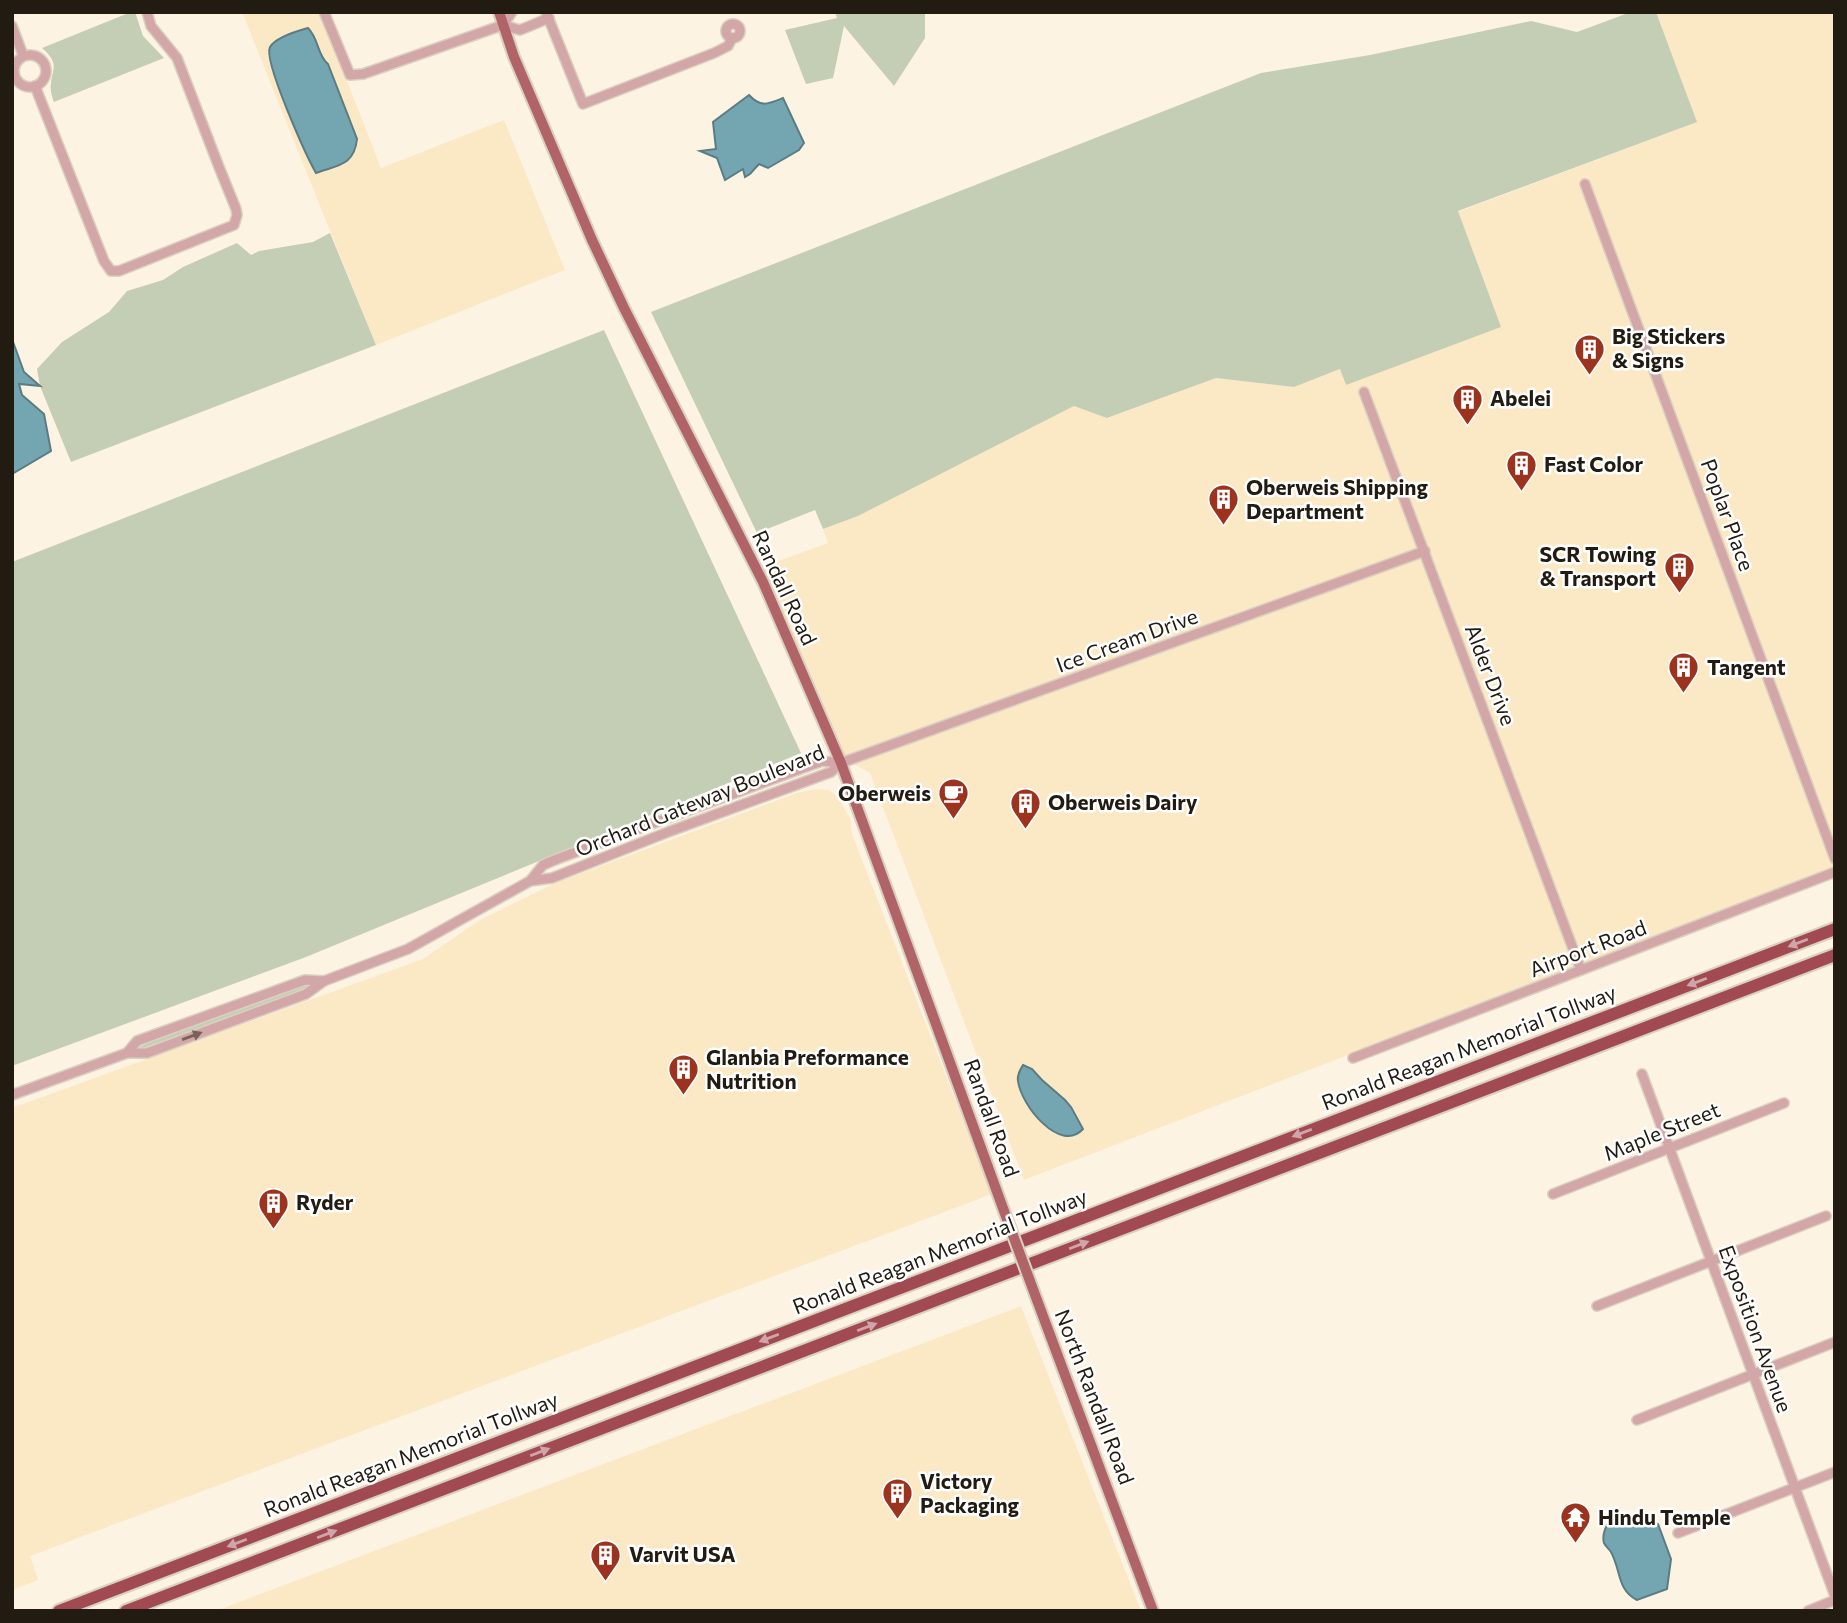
<svg xmlns="http://www.w3.org/2000/svg" width="1847" height="1623" font-family="Commissioner,sans-serif">
	<style>
		.built { fill: #fbe8c5 }
		.green { fill: #c4ceb4 }
		.water { fill: #74a6b2; stroke: #5b7c82; stroke-width: 2 }
		.lines { fill: none; stroke-linecap: round; stroke-linejoin: round }
		.minor-casing { stroke: #dad0c1; stroke-width: 12 }
		.major-casing { stroke: #dad0c1; stroke-width: 14 }
		.highway-casing { stroke: #dad0c1; stroke-width: 16 }
		.minor { stroke: #d3a7a8; stroke-width: 9 }
		.major { stroke: #b06468; stroke-width: 10 }
		.highway { stroke: #a14a52; stroke-width: 12 }
		.major-bridge-casing { stroke: #dad0c1; stroke-width: 14; stroke-linecap: butt }
		.major-bridge { stroke: #b06468; stroke-width: 10 }
		.oneway { fill: #d0a4a8 }
		.oneway2 { fill: #7a615c }
		.labels { text-anchor: middle; stroke-width: 5; stroke-linejoin: round; paint-order: stroke }
		.poi-label { font-size: 21px; font-weight: bold; fill: #211b11; stroke: #fff; text-anchor: start }
		.street-label { font-size: 21px; fill: #211b11; stroke: #fff }
	</style>
	<rect width="100%" height="100%" fill="#fdf3e2"/>
	<g class="built">
		<path d="M242 12H320L381 168 504 120 565 270 376 345Z"/>
		<path d="M1656 12H1835V867L1024 1180 870 773 843 758 759 568 828 543 823 529 858 516 1074 406 1108 418 1216 378 1294 387 1341 369 1345 385 1500 327 1458 212 1697 122Z"/>
		<path d="M816 789 829 790 836 795 850 818 852 834 992 1194 30 1556 38 1580 12 1590V1108L423 959 480 920 555 883 797 793Z"/>
		<path d="M1021 1306 1141 1611H216Z"/>
	</g>
	<g class="green">
		<path d="M131 12H135L143 36 164 58 54 102C53 100 51 93 51 91 49 71 63 66 42 48Z"/>
		<path d="M835 12H925V38L894 86 844 26 833 78 806 84 785 30 837 18Z"/>
		<path d="M1631 12H1656L1697 122 1458 211 1501 327 1346 385 1340 369 1294 387 1216 378 1107 418 1074 406 858 516 823 529 815 510 757 533 651 312 1261 73 1370 55 1531 21 1577 32Z"/>
		<path d="M330 233 376 345 71 462 40 386 37 369 62 342 109 312 127 291 163 280 183 267 237 243 251 255 259 251 313 242Z"/>
		<path d="M604 330 801 753 306 957 12 1066V562Z"/>
		<path d="M316 981V983L287 996 135 1051V1049L161 1037Z"/>
	</g>
	<g class="water">
		<path d="M308 28C319 39 317 55 328 64L357 139C354 166 338 165 316 173 307 157 263 61 270 47 276 37 297 31 308 28Z"/>
		<path d="M749 95C761 108 768 104 783 98L804 143 799 150 768 168 759 164 750 174 745 177 743 169 725 180 717 158 700 151 716 149 713 122Z"/>
		<path d="M12 339 24 372 40 386 19 384 22 395 44 414 51 451 12 474Z"/>
		<path d="M1023 1065 1032 1069 1042 1080 1065 1100 1071 1107 1083 1129C1060 1154 1021 1105 1018 1081 1017 1075 1020 1070 1023 1065Z"/>
		<path d="M1637 1515 1658 1524 1671 1559 1667 1589 1637 1600C1617 1590 1621 1570 1611 1552 1609 1549 1606 1547 1604 1543 1602 1536 1605 1528 1609 1521L1623 1517Z"/>
	</g>
	<g class="lines">
		<defs>
			<g id="minor">
				<path d="M324 12 350 75 363 74 503 25"/>
				<path d="M546 12 583 104 714 53 728 46 732 38"/>
				<circle cx="733" cy="31" r="7"/>
				<path d="M503 25 520 30 549 18"/>
				<path d="M503 25 512 12"/>
				<path d="M12 26 23 55"/>
				<circle cx="30" cy="71" r="16"/>
				<path d="M35 86 104 261 111 271H119L234 225 237 215 236 209 219 167 177 58 151 26 147 12"/>
				<path d="M1585 184 1835 859"/>
				<path d="M1364 392 1581 970"/>
				<path d="M530 881 552 878 668 832 831 772 841 763 1425 551"/>
				<path d="M127 1053 137 1041 305 980 324 981"/>
				<path d="M1353 1058 1835 872"/>
				<path d="M1642 1074 1835 1596"/>
				<path d="M12 1095 127 1053H147L306 994 324 981 408 949 530 881 543 865 557 859 822 761 841 763"/>
				<path d="M1553 1194 1784 1103"/>
				<path d="M1597 1306 1826 1216"/>
				<path d="M1637 1420 1835 1342"/>
				<path d="M1678 1533 1835 1472"/>
				<path d="M1808 1611 1835 1600"/>
			</g>
			<g id="major">
				<path d="M499 12 514 57 592 240 624 308 763 582 841 763 1004 1211"/>
				<path d="M1037 1300 1153 1611"/>
			</g>
			<g id="highway">
				<path d="M59 1611 1835 929"/>
				<path d="M126 1611 1835 955"/>
			</g>
		</defs>
		<use href="#minor" class="minor-casing"/>
		<use href="#major" class="major-casing"/>
		<use href="#highway" class="highway-casing"/>
		<use href="#minor" class="minor"/>
		<use href="#major" class="major"/>
		<use href="#highway" class="highway"/>
		<defs>
			<path id="major-bridge" d="M1004 1211 1037 1300"/>
		</defs>
		<use href="#major-bridge" class="major-bridge-casing"/>
		<use href="#major-bridge" class="major-bridge"/>
	</g>
	<defs><path id="oneway-solid" d="M-6-.8H1V-3.2L6.5 0L1 3.2V.8H-6Z" transform="scale(1.75)"/></defs>
	<g class="oneway">
		<use href="#oneway-solid" transform="translate(1798 943) rotate(159)"/>
		<use href="#oneway-solid" transform="translate(1697 982) rotate(159)"/>
		<use href="#oneway-solid" transform="translate(1302 1133) rotate(159)"/>
		<use href="#oneway-solid" transform="translate(1079 1245) rotate(-21)"/>
		<use href="#oneway-solid" transform="translate(867 1327) rotate(-21)"/>
		<use href="#oneway-solid" transform="translate(769 1338) rotate(159)"/>
		<use href="#oneway-solid" transform="translate(540 1452) rotate(-21)"/>
		<use href="#oneway-solid" transform="translate(327 1534) rotate(-21)"/>
		<use href="#oneway-solid" transform="translate(237 1543) rotate(159)"/>
	</g>
	<use class="oneway2" href="#oneway-solid" transform="translate(192 1036) rotate(-20)"/>
	<defs>
		<symbol id="building-pin" viewBox="-11 -11 22 30"><path d="M0 17L-7.5 6A9.5 9.5 0 1 1 7.5 6Z" fill="#9c331e" stroke="#fff"/><path d="M-4-6H4V6H1V3H-1V6H-4ZM-2.5-4.3h1.7v1.8h-1.7ZM.8-4.3h1.7v1.8H.8ZM-2.5-1h1.7V.8h-1.7ZM.8-1h1.7V.8H.8Z" fill="#fff"/></symbol>
		<symbol id="cafe-pin" viewBox="-11 -11 22 30"><path d="M0 17L-7.5 6A9.5 9.5 0 1 1 7.5 6Z" fill="#9c331e" stroke="#fff"/><path d="M-5.5-4.5H6V0H3Q3 3.5 0 3.5H-2.5Q-5.5 3.5-5.5 0ZM3-3.2v2h1.7v-2ZM-6 4.5H4V6H-6Z" fill="#fff"/></symbol>
		<symbol id="temple-pin" viewBox="-11 -11 22 30"><path d="M0 17L-7.5 6A9.5 9.5 0 1 1 7.5 6Z" fill="#9c331e" stroke="#fff"/><path d="M0-6L5-2H3V0L6.5 2.5H4V6H1.5V3h-3V6H-4V2.5H-6.5L-3 0V-2H-5Z" fill="#fff"/></symbol>
	</defs>
	<g fill-rule="evenodd">
		<use href="#building-pin" x="1572" y="332" width="35" height="47"/>
		<use href="#building-pin" x="1450" y="382" width="35" height="47"/>
		<use href="#building-pin" x="1504" y="448" width="35" height="47"/>
		<use href="#building-pin" x="1206" y="482" width="35" height="47"/>
		<use href="#building-pin" x="1662" y="550" width="35" height="47"/>
		<use href="#building-pin" x="1666" y="650" width="35" height="47"/>
		<use href="#cafe-pin" x="936" y="776" width="35" height="47"/>
		<use href="#building-pin" x="1008" y="786" width="35" height="47"/>
		<use href="#building-pin" x="666" y="1052" width="35" height="47"/>
		<use href="#building-pin" x="256" y="1186" width="35" height="47"/>
		<use href="#building-pin" x="880" y="1476" width="35" height="47"/>
		<use href="#temple-pin" x="1558" y="1500" width="35" height="47"/>
		<use href="#building-pin" x="588" y="1538" width="35" height="47"/>
	</g>
	<g class="labels">
		<g class="poi-label">
			<text x="1612" y="344">Big Stickers<tspan x="1612" dy="24">&amp; Signs</tspan></text>
			<text x="1490" y="406">Abelei</text>
			<text x="1544" y="472">Fast Color</text>
			<text x="1246" y="495">Oberweis Shipping<tspan x="1246" dy="24">Department</tspan></text>
			<text x="1656" y="562" text-anchor="end">SCR Towing<tspan x="1656" dy="24">&amp; Transport</tspan></text>
			<text x="1707" y="675">Tangent</text>
			<text x="931" y="801" text-anchor="end">Oberweis</text>
			<text x="1048" y="810">Oberweis Dairy</text>
			<text x="706" y="1065">Glanbia Preformance<tspan x="706" dy="24">Nutrition</tspan></text>
			<text x="296" y="1210">Ryder</text>
			<text x="920" y="1489">Victory<tspan x="920" dy="24">Packaging</tspan></text>
			<text x="1598" y="1525">Hindu Temple</text>
			<text x="629" y="1562">Varvit USA</text>
		</g>
		<g class="street-label">
			<text transform="translate(1727 515) rotate(70)" y="7">Poplar Place</text>
			<text transform="translate(784 588) rotate(65)" y="7">Randall Road</text>
			<text transform="translate(1127 641) rotate(-20)" y="7">Ice Cream Drive</text>
			<text transform="translate(1490 675) rotate(69)" y="7">Alder Drive</text>
			<text transform="translate(700 801) rotate(-22)" y="7">Orchard Gateway Boulevard</text>
			<text transform="translate(1588 949) rotate(-21)" y="7">Airport Road</text>
			<text transform="translate(1469 1048) rotate(-21)" y="7">Ronald Reagan Memorial Tollway</text>
			<text transform="translate(991 1118) rotate(70)" y="7">Randall Road</text>
			<text transform="translate(1662 1132) rotate(-22)" y="7">Maple Street</text>
			<text transform="translate(940 1252) rotate(-21)" y="7">Ronald Reagan Memorial Tollway</text>
			<text transform="translate(1755 1329) rotate(70)" y="7">Exposition Avenue</text>
			<text transform="translate(1094 1397) rotate(69)" y="7">North Randall Road</text>
			<text transform="translate(411 1455) rotate(-21)" y="7">Ronald Reagan Memorial Tollway</text>
		</g>
	</g>
	<rect width="1847" height="1623" fill="none" stroke="#211b11" stroke-width="28"/>
</svg>
